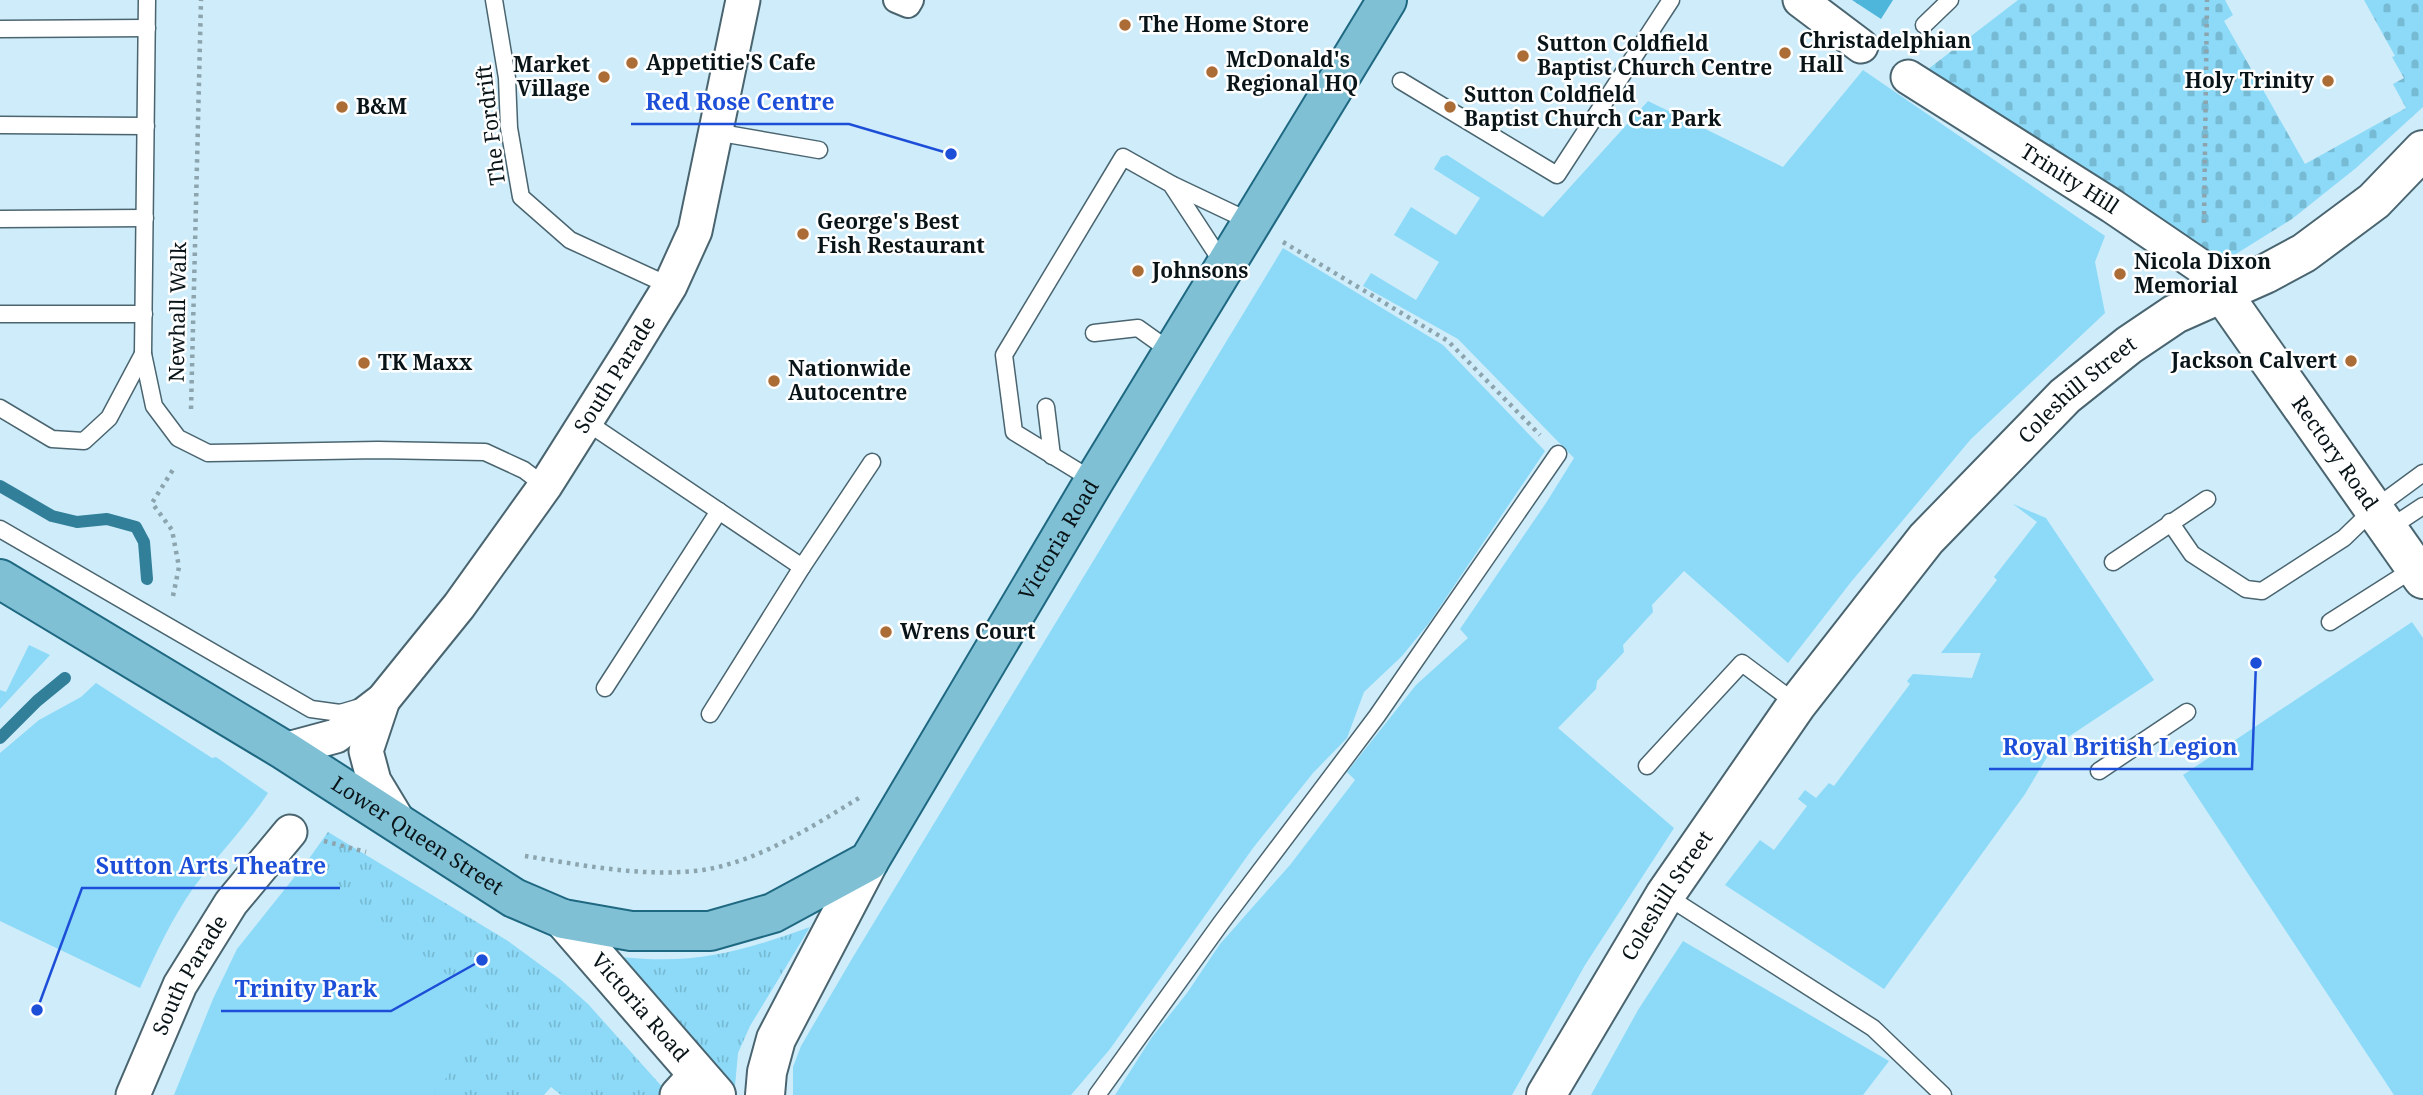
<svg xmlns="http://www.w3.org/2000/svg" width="2423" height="1095" font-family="'Noto Serif',serif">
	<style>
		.grass { fill: url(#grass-tufts) }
		.forest { fill: url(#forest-firs) }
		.cemetery { fill: url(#cemetery-stones) }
		.garden { fill: #8cdaf8 }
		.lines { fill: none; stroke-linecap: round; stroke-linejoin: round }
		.stream { stroke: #327f9a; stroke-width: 12 }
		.service-casing { stroke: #4a6570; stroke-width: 19 }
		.pedestrian-casing { stroke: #4a6570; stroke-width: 28 }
		.minor-casing { stroke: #4a6570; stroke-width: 37 }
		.tertiary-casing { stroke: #4a6570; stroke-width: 42 }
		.primary-casing { stroke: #1f6881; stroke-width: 42 }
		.path { stroke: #8ca4ae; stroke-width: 4.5; stroke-dasharray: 3.5 5; stroke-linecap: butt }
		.service { stroke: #fff; stroke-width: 16 }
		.pedestrian { stroke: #fff; stroke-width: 24 }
		.minor { stroke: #fff; stroke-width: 33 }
		.tertiary { stroke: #fff; stroke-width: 38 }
		.primary { stroke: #80c0d5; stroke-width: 38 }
		.poi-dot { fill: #ac6c35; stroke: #fff; stroke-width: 2.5 }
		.labels { text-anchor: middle; stroke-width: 5; stroke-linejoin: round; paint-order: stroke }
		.poi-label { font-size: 21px; font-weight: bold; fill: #091418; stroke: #fff; text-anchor: start }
		.street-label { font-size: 21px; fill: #091418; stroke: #fff }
		.leader { fill: none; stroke: #1d4ed8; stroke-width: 2.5 }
		.callout-dot { fill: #1d4ed8; stroke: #fff; stroke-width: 2.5 }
		.callout-label { font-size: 23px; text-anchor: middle; font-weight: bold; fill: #1d4ed8; stroke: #fff; stroke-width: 5; stroke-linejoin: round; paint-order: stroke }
	</style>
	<defs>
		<pattern id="grass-tufts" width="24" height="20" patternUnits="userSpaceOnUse" patternTransform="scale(1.75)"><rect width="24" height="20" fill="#8cdaf8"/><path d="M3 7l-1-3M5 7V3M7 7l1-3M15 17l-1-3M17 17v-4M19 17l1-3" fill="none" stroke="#77bad4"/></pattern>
		<pattern id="forest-firs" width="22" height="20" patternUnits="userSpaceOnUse" patternTransform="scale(1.75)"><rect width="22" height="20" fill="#4eb6db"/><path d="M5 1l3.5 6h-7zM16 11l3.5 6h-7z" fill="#3f93b1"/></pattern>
		<pattern id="cemetery-stones" width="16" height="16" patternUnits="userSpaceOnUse" patternTransform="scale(1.75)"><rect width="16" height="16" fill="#8cdaf8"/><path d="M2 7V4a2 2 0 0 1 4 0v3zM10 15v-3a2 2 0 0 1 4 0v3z" fill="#77bad4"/></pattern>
	</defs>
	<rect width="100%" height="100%" fill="#ceecf9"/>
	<g class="grass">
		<path d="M328 832 508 941 561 980 588 1004 665 1090 661 1095H561L551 1087 544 1095H434L308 860Z"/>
		<path d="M810 927 750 1026 738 1053 735 1086 621 957C696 965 740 952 810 927Z"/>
	</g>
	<path class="forest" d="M1852 0H1893L1881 19Z"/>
	<path class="cemetery" d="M2018 0H2225L2233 15 2224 21 2305 164 2406 108 2393 84 2404 78 2392 57 2395 56 2364 0H2423V107L2356 168 2292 219 2223 262 1923 73Z"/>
	<g class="garden">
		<path d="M1863 70 2105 236 2095 262 2105 313 1971 439 1851 582 1788 663 1684 571 1652 605 1653 612 1623 645 1624 652 1597 681 1596 689 1558 728 1674 828 1585 965 1512 1095H1115L1152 1037 1187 993 1220 944 1290 865 1355 780 1347 772 1416 685 1468 638 1460 629 1546 503 1574 458 1458 339 1363 286 1371 273 1416 300 1439 262 1394 235 1411 207 1456 235 1480 198 1434 169 1441 157 1447 155 1543 217 1648 101 1783 167Z"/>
		<path d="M1283 248 1443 345 1545 451 1429 623 1402 656 1364 692 1347 738 1313 773 1253 848 1110 1049 1071 1095H793V1067L801 1046 853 957Z"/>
		<path d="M2013 504 2046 518 2154 680 2053 747 2025 794 1884 989 1725 885 1760 840 1774 850 1807 806 1798 799 1805 790 1816 798 1829 783 1834 786 1910 684 1907 681 1913 674 1972 678 1981 653H1941L1997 580 1994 577 2037 522Z"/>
		<path d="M2412 622 2423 638V1095H2394L2183 775Z"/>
		<path d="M29 645 50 655 0 709V690L6 692Z"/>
		<path d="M96 683 212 758 216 757 268 793C246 826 218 855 194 887 172 918 156 953 140 988L0 921V753L39 720 81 697Z"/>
		<path d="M308 860 496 1015 435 1092 434 1095H174L213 999 237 949Z"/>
		<path d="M1683 941 1889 1061 1863 1095H1591L1638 1010Z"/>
	</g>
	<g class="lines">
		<g class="stream">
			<path d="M0 486 52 516 77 522 107 519 136 527 144 542 147 579"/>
			<path d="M0 738 37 701 65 678"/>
		</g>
		<defs>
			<g id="service">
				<path d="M147 0 143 354 154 406 178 438 208 453 378 450 485 452 524 470 545 486"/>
				<path d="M494 0 507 78 509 128 521 197 570 240 670 286"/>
				<path d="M1924 25 1950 0"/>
				<path d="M0 29 147 28"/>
				<path d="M1401 81 1557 175 1671 0"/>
				<path d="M0 125 146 126"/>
				<path d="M715 132 819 150"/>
				<path d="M1173 185 1251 222"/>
				<path d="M0 219 145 218"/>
				<path d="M0 314H144"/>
				<path d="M1094 333 1138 328 1173 353"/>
				<path d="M1046 407 1052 456"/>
				<path d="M0 408 52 439 84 441 109 418 143 354"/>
				<path d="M585 421 802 567"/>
				<path d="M1094 481 1014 432 1004 355 1123 157 1171 184 1224 265"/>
				<path d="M2170 522 2192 554 2246 589 2262 591 2344 538 2374 509 2423 473"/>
				<path d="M0 529 311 709 340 713 357 708"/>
				<path d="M2388 529 2423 506"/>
				<path d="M2113 562 2207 499"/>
				<path d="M2330 622 2415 568"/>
				<path d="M605 688 719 511"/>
				<path d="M710 714 802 567 872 462"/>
				<path d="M1647 766 1742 663 1797 704"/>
				<path d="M2099 771 2187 712"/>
				<path d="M1665 895 1873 1028 1943 1095"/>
				<path d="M1097 1095 1221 923 1377 716 1558 454"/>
			</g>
			<path id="pedestrian" d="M896 0 908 5 911 0"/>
			<g id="minor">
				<path d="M1800 0 1861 46"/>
				<path id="s1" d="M1908 77 2112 206 2203 268 2222 293"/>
				<path d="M383 700 366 751 374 781 400 824"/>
				<path id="s2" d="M284 750 336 736 383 700 459 606 545 486 629 353 670 286 695 231 743 0"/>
				<path id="s3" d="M133 1095 180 985 231 903 290 832"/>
				<path d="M677 1095 697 1073"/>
			</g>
			<g id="tertiary">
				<path id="s4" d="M2222 293 2423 579"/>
				<path id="s5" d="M563 919 716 1095"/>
				<path d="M765 1095 767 1072 776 1039 869 861"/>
				<path id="s6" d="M1546 1095 1665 895 1797 704 1926 539 2065 396 2129 345 2175 314 2265 274 2304 253 2374 201 2423 150"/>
			</g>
			<g id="primary">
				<path id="s7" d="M0 579 284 750 514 898 563 919 631 931H710L773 913 869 861 1094 481 1387 0"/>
			</g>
		</defs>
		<use href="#service" class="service-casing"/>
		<use href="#pedestrian" class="pedestrian-casing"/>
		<use href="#minor" class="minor-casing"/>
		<use href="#tertiary" class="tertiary-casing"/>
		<use href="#primary" class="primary-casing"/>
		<g class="path">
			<path d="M2204 223 2207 0"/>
			<path d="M1283 242 1448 341 1540 435"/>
			<path d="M191 409 201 0"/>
			<path d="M173 596 179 567 172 530 152 503 174 468"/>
			<path d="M324 841 366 852"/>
			<path d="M525 856C582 865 645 878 703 870 760 861 811 827 859 798"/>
		</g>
		<use href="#service" class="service"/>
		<use href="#pedestrian" class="pedestrian"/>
		<use href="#minor" class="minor"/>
		<use href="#tertiary" class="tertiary"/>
		<use href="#primary" class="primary"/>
	</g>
	<g class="poi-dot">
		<circle cx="1125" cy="25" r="7"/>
		<circle cx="1785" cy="53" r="7"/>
		<circle cx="1523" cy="56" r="7"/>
		<circle cx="632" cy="63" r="7"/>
		<circle cx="1212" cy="72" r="7"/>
		<circle cx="604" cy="77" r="7"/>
		<circle cx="2328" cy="81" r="7"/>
		<circle cx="342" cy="107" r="7"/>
		<circle cx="1450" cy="107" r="7"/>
		<circle cx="803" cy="234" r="7"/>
		<circle cx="1138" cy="271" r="7"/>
		<circle cx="2120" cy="274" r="7"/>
		<circle cx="2351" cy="361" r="7"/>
		<circle cx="364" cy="363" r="7"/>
		<circle cx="774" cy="381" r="7"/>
		<circle cx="886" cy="632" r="7"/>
	</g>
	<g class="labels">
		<g class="poi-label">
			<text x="1139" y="32">The Home Store</text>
			<text x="1799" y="48">Christadelphian<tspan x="1799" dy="24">Hall</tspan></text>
			<text x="1537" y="51">Sutton Coldfield<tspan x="1537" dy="24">Baptist Church Centre</tspan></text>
			<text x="1226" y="67">McDonald's<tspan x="1226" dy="24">Regional HQ</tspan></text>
			<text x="646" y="70">Appetitie'S Cafe</text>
			<text x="590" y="72" text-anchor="end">Market<tspan x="590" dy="24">Village</tspan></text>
			<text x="2314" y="88" text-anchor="end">Holy Trinity</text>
			<text x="1464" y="102">Sutton Coldfield<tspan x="1464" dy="24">Baptist Church Car Park</tspan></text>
			<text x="356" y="114">B&amp;M</text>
			<text x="817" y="229">George's Best<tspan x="817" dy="24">Fish Restaurant</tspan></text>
			<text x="2134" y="269">Nicola Dixon<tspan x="2134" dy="24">Memorial</tspan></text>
			<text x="1152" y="278">Johnsons</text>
			<text x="2337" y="368" text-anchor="end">Jackson Calvert</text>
			<text x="378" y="370">TK Maxx</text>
			<text x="788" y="376">Nationwide<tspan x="788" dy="24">Autocentre</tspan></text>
			<text x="900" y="639">Wrens Court</text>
		</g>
		<g class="street-label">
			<text transform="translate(491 125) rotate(-97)" y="7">The Fordrift</text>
			<text dy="7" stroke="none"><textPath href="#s1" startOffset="191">Trinity Hill</textPath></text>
			<text transform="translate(178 312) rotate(-89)" y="7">Newhall Walk</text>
			<text dy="7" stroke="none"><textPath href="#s2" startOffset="513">South Parade</textPath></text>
			<text dy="7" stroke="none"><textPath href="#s6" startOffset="887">Coleshill Street</textPath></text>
			<text dy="7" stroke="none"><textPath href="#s4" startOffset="196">Rectory Road</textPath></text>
			<text dy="7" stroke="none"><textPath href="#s7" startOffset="1354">Victoria Road</textPath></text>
			<text dy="7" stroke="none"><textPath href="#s7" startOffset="490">Lower Queen Street</textPath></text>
			<text dy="7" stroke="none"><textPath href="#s6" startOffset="233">Coleshill Street</textPath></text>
			<text dy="7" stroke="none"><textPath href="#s3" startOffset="133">South Parade</textPath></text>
			<text dy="7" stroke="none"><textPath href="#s5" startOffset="117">Victoria Road</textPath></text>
		</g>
	</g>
	<path class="leader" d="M951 154L849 124H631M2256 663L2252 769H1989M37 1010L82 888H340M482 960L391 1011H221"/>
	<g class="callout-dot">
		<circle cx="951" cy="154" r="7"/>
		<circle cx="2256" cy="663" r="7"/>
		<circle cx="37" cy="1010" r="7"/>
		<circle cx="482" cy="960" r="7"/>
	</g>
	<g class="callout-label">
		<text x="740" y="110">Red Rose Centre</text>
		<text x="2120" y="755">Royal British Legion</text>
		<text x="211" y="874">Sutton Arts Theatre</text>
		<text x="306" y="997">Trinity Park</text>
	</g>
</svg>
